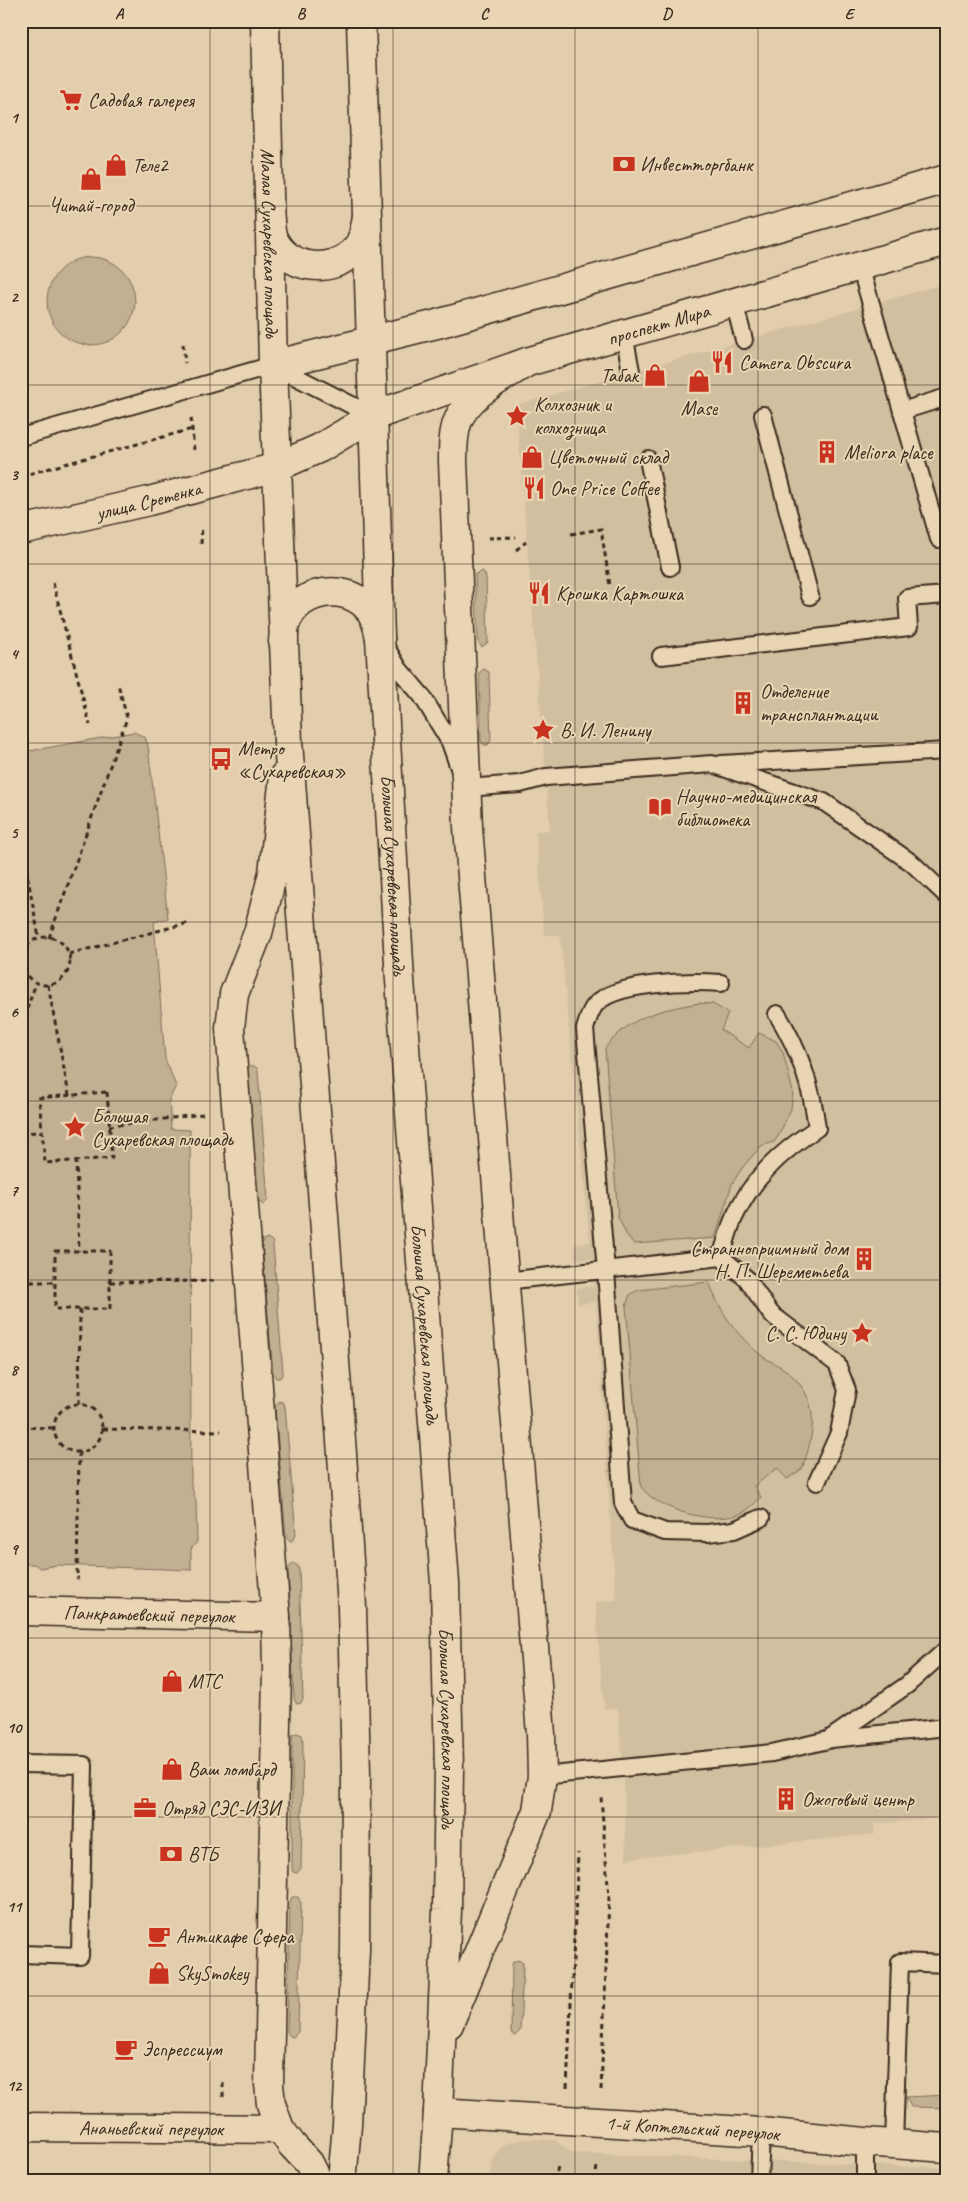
<svg xmlns="http://www.w3.org/2000/svg" width="968" height="2202" font-family="Caveat,sans-serif">
	<style>
		.built { fill: #d2bfa0 }
		.green { fill: #c3b093; stroke: #7f6d58 }
		.lines { fill: none; stroke-linecap: round; stroke-linejoin: round }
		.service-casing { stroke: #3b2a1e; stroke-width: 20 }
		.minor-casing { stroke: #3b2a1e; stroke-width: 31 }
		.tertiary-casing { stroke: #3b2a1e; stroke-width: 31 }
		.secondary-casing { stroke: #3b2a1e; stroke-width: 31 }
		.primary-casing { stroke: #3b2a1e; stroke-width: 31 }
		.path { stroke: #3b2a1e; stroke-width: 3; stroke-dasharray: 5 4; stroke-linecap: butt }
		.service { stroke: #e9d5b3; stroke-width: 16 }
		.minor { stroke: #e9d5b3; stroke-width: 28 }
		.tertiary { stroke: #e9d5b3; stroke-width: 28 }
		.secondary { stroke: #e9d5b3; stroke-width: 28 }
		.primary { stroke: #e9d5b3; stroke-width: 28 }
		.grid { fill: none; stroke: #3b2a1e; stroke-width: 1; stroke-opacity: 0.55 }
		.labels { text-anchor: middle; stroke-width: 4; stroke-linejoin: round; paint-order: stroke }
		.poi-label { font-size: 20px; fill: #3b2a1e; stroke: #e9d5b3; text-anchor: start }
		.street-label { font-size: 20px; fill: #3b2a1e; stroke: #e9d5b3 }
		.neatline { fill: none; stroke: #3b2a1e; stroke-width: 2 }
		.grid-label { font-size: 16px; text-anchor: middle; font-weight: bold; fill: #3b2a1e }
	</style>
	<rect width="100%" height="100%" fill="#e2cead"/>
	<filter id="ink" filterUnits="userSpaceOnUse"><feTurbulence type="fractalNoise" baseFrequency=".02" numOctaves="2"/><feDisplacementMap in="SourceGraphic" scale="10" xChannelSelector="R" yChannelSelector="G"/><feConvolveMatrix kernelMatrix="1 2 1 2 8 2 1 2 1" color-interpolation-filters="sRGB"/></filter>
	<g filter="url(#ink)">
		<g class="built">
			<path d="M947 283V1817L874 1824 875 1834 626 1859 624 1782 618 1709H604L595 1602 616 1600 596 1302 578 1304 577 1288 594 1286 592 1259 575 1260 574 1244 590 1242 560 935H544L536 831 550 830 516 405Z"/>
			<path d="M523 2139 555 2140 572 2153 947 2168V2181H488L494 2157 499 2150 505 2144Z"/>
		</g>
		<g class="green">
			<circle cx="91" cy="301" r="44"/>
			<path d="M483 571 486 577 488 642 482 647 478 642 475 574Z"/>
			<path d="M484 669 489 672V675L491 740 488 745H484L481 741 479 673Z"/>
			<path d="M134 732 145 737 148 746 168 918 154 922 165 1059 176 1086 169 1100 171 1129 190 1130 191 1485 196 1501 197 1542 191 1549V1570L57 1565 40 1568 34 1564H21V769L24 752Z"/>
			<path d="M699 1003 713 1004 728 1013 721 1030 749 1048 759 1033 776 1041 783 1052 793 1092 791 1109 779 1135 774 1142 761 1146 742 1168 732 1184 715 1238 634 1244 627 1236 618 1217 605 1048C631 1015 660 1010 699 1003Z"/>
			<path d="M252 1065 257 1068 258 1071 268 1200 263 1205 258 1200 247 1069Z"/>
			<path d="M267 1238 272 1241 273 1244 283 1373 280 1378H276L273 1373 262 1244 263 1240Z"/>
			<path d="M709 1282C719 1311 738 1337 762 1356 770 1362 780 1365 788 1372 821 1400 815 1432 802 1469L787 1479 777 1468 754 1486 761 1497C754 1504 747 1512 737 1515 709 1524 658 1510 641 1487L626 1306 630 1294 639 1290Z"/>
			<path d="M279 1401 284 1403 285 1407 296 1535 292 1541 288 1540 286 1536 275 1407Z"/>
			<path d="M293 1563 298 1566 299 1569 303 1699 300 1704 296 1703 294 1699 288 1569Z"/>
			<path d="M297 1733 302 1735 303 1739 301 1868 297 1873 293 1872 292 1868V1735Z"/>
			<path d="M292 1897H298L301 1903 298 2032 293 2037 290 2036 287 2032 290 1902Z"/>
			<path d="M518 1960 523 1963V1966L520 2031 515 2036 511 2033 512 1965 513 1962Z"/>
			<path d="M947 2095V2108L911 2107 906 2097Z"/>
		</g>
		<g class="lines">
			<defs>
				<g id="service">
					<path d="M860 266 939 539"/>
					<path d="M734 302 744 340"/>
					<path d="M624 334 631 371"/>
					<path d="M902 411 947 397"/>
					<path d="M763 415 810 596"/>
					<path d="M21 437 273 365 373 416"/>
					<path d="M648 459 670 567"/>
					<path d="M384 644 399 669 422 696 450 742 466 788 520 784 546 777 712 764 824 802 912 863 947 896"/>
					<path d="M661 656 909 627 907 598 947 595"/>
					<path d="M721 764 947 751"/>
					<path d="M721 983C693 981 609 981 593 1008 589 1014 587 1023 585 1029L606 1271 623 1503 632 1520 665 1532 707 1533 734 1530 761 1518"/>
					<path d="M721 1257C725 1245 728 1232 733 1220 751 1179 781 1152 817 1128 812 1087 799 1049 777 1014"/>
					<path d="M505 1281 721 1257 747 1279 771 1314 837 1364 847 1390 839 1433 817 1482"/>
					<path d="M831 1739 947 1727"/>
					<path d="M21 1764 84 1765 80 1956 21 1954"/>
					<path d="M542 1776 772 1753 828 1740 907 1685 947 1649"/>
					<path d="M894 2145 900 1962 947 1964"/>
					<path d="M759 2181 761 2132"/>
					<path d="M865 2181V2142"/>
				</g>
				<g id="minor">
					<path id="s1" d="M21 1611 276 1617"/>
				</g>
				<g id="tertiary">
					<path d="M283 641C284 636 284 630 285 625 296 591 342 581 367 607 375 615 378 627 380 638"/>
					<path d="M284 776 273 873 258 933 234 994 230 1028 276 1617 277 1670 269 2084 271 2104 280 2129 292 2145 309 2163 318 2181"/>
					<path id="s2" d="M438 2112 761 2132 865 2142 947 2148"/>
					<path id="s3" d="M21 2127 280 2129"/>
				</g>
				<g id="secondary">
					<path d="M270 221C270 225 271 231 272 236 286 270 332 276 356 249 364 240 365 228 367 216"/>
					<path id="s4" d="M21 530 149 501 277 467 320 448 373 416"/>
				</g>
				<g id="primary">
					<path id="s5" d="M265 21 273 365 288 742 342 1454 352 1607 356 1775 355 1950 347 2125 342 2181"/>
					<path id="s6" d="M361 21 380 638 400 980 445 1583 449 1769 447 1910 438 2112 433 2181"/>
					<path d="M273 365 437 324 947 179"/>
					<path id="s7" d="M373 416 527 362 947 241"/>
					<path d="M449 2024 537 1811 542 1776 541 1734 468 827 453 461C453 448 453 435 457 423 467 394 503 378 527 362"/>
				</g>
			</defs>
			<use href="#service" class="service-casing"/>
			<use href="#minor" class="minor-casing"/>
			<use href="#tertiary" class="tertiary-casing"/>
			<use href="#secondary" class="secondary-casing"/>
			<use href="#primary" class="primary-casing"/>
			<g class="path">
				<path d="M183 344 185 363"/>
				<path d="M191 418 194 450"/>
				<path d="M21 476 192 429"/>
				<path d="M571 534 601 529 610 586"/>
				<path d="M488 538 516 537"/>
				<path d="M201 544 202 526"/>
				<path d="M516 550 526 542"/>
				<path d="M53 583 90 725"/>
				<path d="M21 841 39 938"/>
				<circle cx="46" cy="961" r="24"/>
				<path d="M49 938 127 718 118 684"/>
				<path d="M69 954 188 923"/>
				<path d="M48 985 69 1095"/>
				<path d="M21 1026 36 983"/>
				<path d="M107 1092 112 1158 45 1163 39 1098Z"/>
				<path d="M109 1126 203 1114"/>
				<path d="M21 1133 42 1132"/>
				<path d="M76 1160 79 1251"/>
				<rect x="55" y="1251" width="55" height="58"/>
				<path d="M21 1282H55"/>
				<path d="M110 1282 215 1281"/>
				<circle cx="78" cy="1428" r="24"/>
				<path d="M79 1404 80 1309"/>
				<path d="M21 1427 54 1428"/>
				<path d="M103 1429 221 1431"/>
				<path d="M79 1452 77 1578H79"/>
				<path d="M567 2088 578 1853"/>
				<path d="M601 2090 609 1898 601 1797"/>
				<path d="M223 2097V2080"/>
				<path d="M556 2181 558 2164"/>
				<path d="M595 2181 597 2166"/>
			</g>
			<use href="#service" class="service"/>
			<use href="#minor" class="minor"/>
			<use href="#tertiary" class="tertiary"/>
			<use href="#secondary" class="secondary"/>
			<use href="#primary" class="primary"/>
		</g>
	</g>
	<path class="grid" d="M210 21V2181M393 21V2181M575 21V2181M758 21V2181M21 206H947M21 385H947M21 564H947M21 743H947M21 922H947M21 1101H947M21 1280H947M21 1459H947M21 1638H947M21 1817H947M21 1996H947"/>
	<defs>
		<symbol id="supermarket-bare" viewBox="-9 -9 18 18"><path d="M-6-5.5h2.5l.6 2H6L4.5 2H-2.5L-4.4-4H-6ZM-1.5 3.2a1.3 1.3 0 1 0 .1 0ZM3 3.2a1.3 1.3 0 1 0 .1 0Z" fill="#c8321e" stroke="#e9d5b3" stroke-width="2.5" paint-order="stroke"/></symbol>
		<symbol id="bank-bare" viewBox="-9 -9 18 18"><path d="M-6-4H6V4H-6ZM0-2.3a2.3 2.3 0 1 0 0 4.6a2.3 2.3 0 1 0 0-4.6Z" fill="#c8321e" stroke="#e9d5b3" stroke-width="2.5" paint-order="stroke"/></symbol>
		<symbol id="shop-bare" viewBox="-9 -9 18 18"><path d="M-5-2.5h2.3a2.7 3.5 0 0 1 5.4 0H5L5.5 6h-11ZM-1.5-2.5h3a1.5 2.3 0 0 0-3 0Z" fill="#c8321e" stroke="#e9d5b3" stroke-width="2.5" paint-order="stroke"/></symbol>
		<symbol id="restaurant-bare" viewBox="-9 -9 18 18"><path d="M-5-6h1v4h1v-4h1v4h1v-4h1v5L-1.5 .5V6h-2V.5L-5-1ZM5-6V6H3V1.5H1.5Q1.5-4 5-6Z" fill="#c8321e" stroke="#e9d5b3" stroke-width="2.5" paint-order="stroke"/></symbol>
		<symbol id="sight-bare" viewBox="-9 -9 18 18"><path d="M0-6L1.8-2.2L6-1.7L2.9 1.2L3.7 5.4L0 3.3L-3.7 5.4L-2.9 1.2L-6-1.7L-1.8-2.2Z" fill="#c8321e" stroke="#e9d5b3" stroke-width="2.5" paint-order="stroke"/></symbol>
		<symbol id="building-bare" viewBox="-9 -9 18 18"><path d="M-4-6H4V6H1V3H-1V6H-4ZM-2.5-4.3h1.7v1.8h-1.7ZM.8-4.3h1.7v1.8H.8ZM-2.5-1h1.7V.8h-1.7ZM.8-1h1.7V.8H.8Z" fill="#c8321e" stroke="#e9d5b3" stroke-width="2.5" paint-order="stroke"/></symbol>
		<symbol id="bus-bare" viewBox="-9 -9 18 18"><path d="M-5-6H5V4H4V6H2V4H-2V6H-4V4H-5ZM-3.5-4V0h7V-4ZM-3.5 1.2v1.5H-2V1.2ZM2 1.2v1.5H3.5V1.2Z" fill="#c8321e" stroke="#e9d5b3" stroke-width="2.5" paint-order="stroke"/></symbol>
		<symbol id="library-bare" viewBox="-9 -9 18 18"><path d="M-6-4Q-3-5.5-.7-3.5V5Q-3 3-6 4ZM6-4Q3-5.5 .7-3.5V5Q3 3 6 4Z" fill="#c8321e" stroke="#e9d5b3" stroke-width="2.5" paint-order="stroke"/></symbol>
		<symbol id="office-bare" viewBox="-9 -9 18 18"><path d="M-6-3h4V-5.5h4V-3h4V5H-6ZM-1-4.5V-3h2v-1.5ZM-6 0V1H6V0Z" fill="#c8321e" stroke="#e9d5b3" stroke-width="2.5" paint-order="stroke"/></symbol>
		<symbol id="cafe-bare" viewBox="-9 -9 18 18"><path d="M-5.5-4.5H6V0H3Q3 3.5 0 3.5H-2.5Q-5.5 3.5-5.5 0ZM3-3.2v2h1.7v-2ZM-6 4.5H4V6H-6Z" fill="#c8321e" stroke="#e9d5b3" stroke-width="2.5" paint-order="stroke"/></symbol>
	</defs>
	<g fill-rule="evenodd">
		<use href="#supermarket-bare" x="55" y="84" width="32" height="32"/>
		<use href="#bank-bare" x="608" y="148" width="32" height="32"/>
		<use href="#shop-bare" x="100" y="149" width="32" height="32"/>
		<use href="#shop-bare" x="75" y="163" width="32" height="32"/>
		<use href="#restaurant-bare" x="706" y="346" width="32" height="32"/>
		<use href="#shop-bare" x="639" y="359" width="32" height="32"/>
		<use href="#shop-bare" x="683" y="365" width="32" height="32"/>
		<use href="#sight-bare" x="501" y="400" width="32" height="32"/>
		<use href="#building-bare" x="811" y="436" width="32" height="32"/>
		<use href="#shop-bare" x="516" y="441" width="32" height="32"/>
		<use href="#restaurant-bare" x="518" y="472" width="32" height="32"/>
		<use href="#restaurant-bare" x="523" y="577" width="32" height="32"/>
		<use href="#building-bare" x="727" y="687" width="32" height="32"/>
		<use href="#sight-bare" x="527" y="714" width="32" height="32"/>
		<use href="#bus-bare" x="205" y="743" width="32" height="32"/>
		<use href="#library-bare" x="644" y="791" width="32" height="32"/>
		<use href="#sight-bare" x="59" y="1111" width="32" height="32"/>
		<use href="#building-bare" x="848" y="1243" width="32" height="32"/>
		<use href="#sight-bare" x="846" y="1317" width="32" height="32"/>
		<use href="#shop-bare" x="156" y="1665" width="32" height="32"/>
		<use href="#shop-bare" x="156" y="1753" width="32" height="32"/>
		<use href="#building-bare" x="770" y="1783" width="32" height="32"/>
		<use href="#office-bare" x="129" y="1792" width="32" height="32"/>
		<use href="#bank-bare" x="155" y="1838" width="32" height="32"/>
		<use href="#cafe-bare" x="143" y="1920" width="32" height="32"/>
		<use href="#shop-bare" x="143" y="1957" width="32" height="32"/>
		<use href="#cafe-bare" x="110" y="2033" width="32" height="32"/>
	</g>
	<g class="labels">
		<g class="poi-label">
			<text x="88" y="107">Садовая галерея</text>
			<text x="640" y="171">Инвестторгбанк</text>
			<text x="132" y="172">Теле2</text>
			<text x="91" y="212" text-anchor="middle">Читай-город</text>
			<text x="739" y="369">Camera Obscura</text>
			<text x="638" y="382" text-anchor="end">Табак</text>
			<text x="534" y="411">Колхозник и<tspan x="534" dy="23">колхозница</tspan></text>
			<text x="699" y="415" text-anchor="middle">Mase</text>
			<text x="844" y="459">Meliora place</text>
			<text x="548" y="464">Цветочный склад</text>
			<text x="550" y="495">One Price Coffee</text>
			<text x="556" y="600">Крошка Картошка</text>
			<text x="760" y="698">Отделение<tspan x="760" dy="23">трансплантации</tspan></text>
			<text x="560" y="737">В. И. Ленину</text>
			<text x="238" y="755">Метро<tspan x="238" dy="23">«Сухаревская»</tspan></text>
			<text x="676" y="803">Научно-медицинская<tspan x="676" dy="23">библиотека</tspan></text>
			<text x="92" y="1123">Большая<tspan x="92" dy="23">Сухаревская площадь</tspan></text>
			<text x="848" y="1255" text-anchor="end">Странноприимный дом<tspan x="848" dy="23">Н. П. Шереметьева</tspan></text>
			<text x="846" y="1340" text-anchor="end">С. С. Юдину</text>
			<text x="188" y="1688">МТС</text>
			<text x="188" y="1776">Ваш ломбард</text>
			<text x="802" y="1806">Ожоговый центр</text>
			<text x="162" y="1815">Отряд СЭС-ИЗИ</text>
			<text x="188" y="1861">ВТБ</text>
			<text x="176" y="1943">Антикафе Сфера</text>
			<text x="176" y="1980">SkySmokey</text>
			<text x="142" y="2056">Эспрессиум</text>
		</g>
		<g class="street-label">
			<text dy="7" stroke="none"><textPath href="#s5" startOffset="222">Малая Сухаревская площадь</textPath></text>
			<text dy="7" stroke="none"><textPath href="#s7" startOffset="300">проспект Мира</textPath></text>
			<text dy="7" stroke="none"><textPath href="#s4" startOffset="131">улица Сретенка</textPath></text>
			<text dy="7" stroke="none"><textPath href="#s6" startOffset="855">Большая Сухаревская площадь</textPath></text>
			<text dy="7" stroke="none"><textPath href="#s6" startOffset="1305">Большая Сухаревская площадь</textPath></text>
			<text dy="7" stroke="none"><textPath href="#s1" startOffset="128">Панкратьевский переулок</textPath></text>
			<text dy="7" stroke="none"><textPath href="#s6" startOffset="1710">Большая Сухаревская площадь</textPath></text>
			<text dy="7" stroke="none"><textPath href="#s3" startOffset="130">Ананьевский переулок</textPath></text>
			<text dy="7" stroke="none"><textPath href="#s2" startOffset="255">1-й Коптельский переулок</textPath></text>
		</g>
	</g>
	<rect width="968" height="2202" fill="none" stroke="#e9d5b3" stroke-width="55"/>
	<rect x="28" y="28" width="912" height="2146" class="neatline"/>
	<g class="grid-label">
		<text x="119" y="19">A</text>
		<text x="301" y="19">B</text>
		<text x="484" y="19">C</text>
		<text x="667" y="19">D</text>
		<text x="849" y="19">E</text>
		<text x="14" y="123">1</text>
		<text x="14" y="302">2</text>
		<text x="14" y="480">3</text>
		<text x="14" y="659">4</text>
		<text x="14" y="838">5</text>
		<text x="14" y="1017">6</text>
		<text x="14" y="1196">7</text>
		<text x="14" y="1375">8</text>
		<text x="14" y="1554">9</text>
		<text x="14" y="1733">10</text>
		<text x="14" y="1912">11</text>
		<text x="14" y="2091">12</text>
	</g>
</svg>
